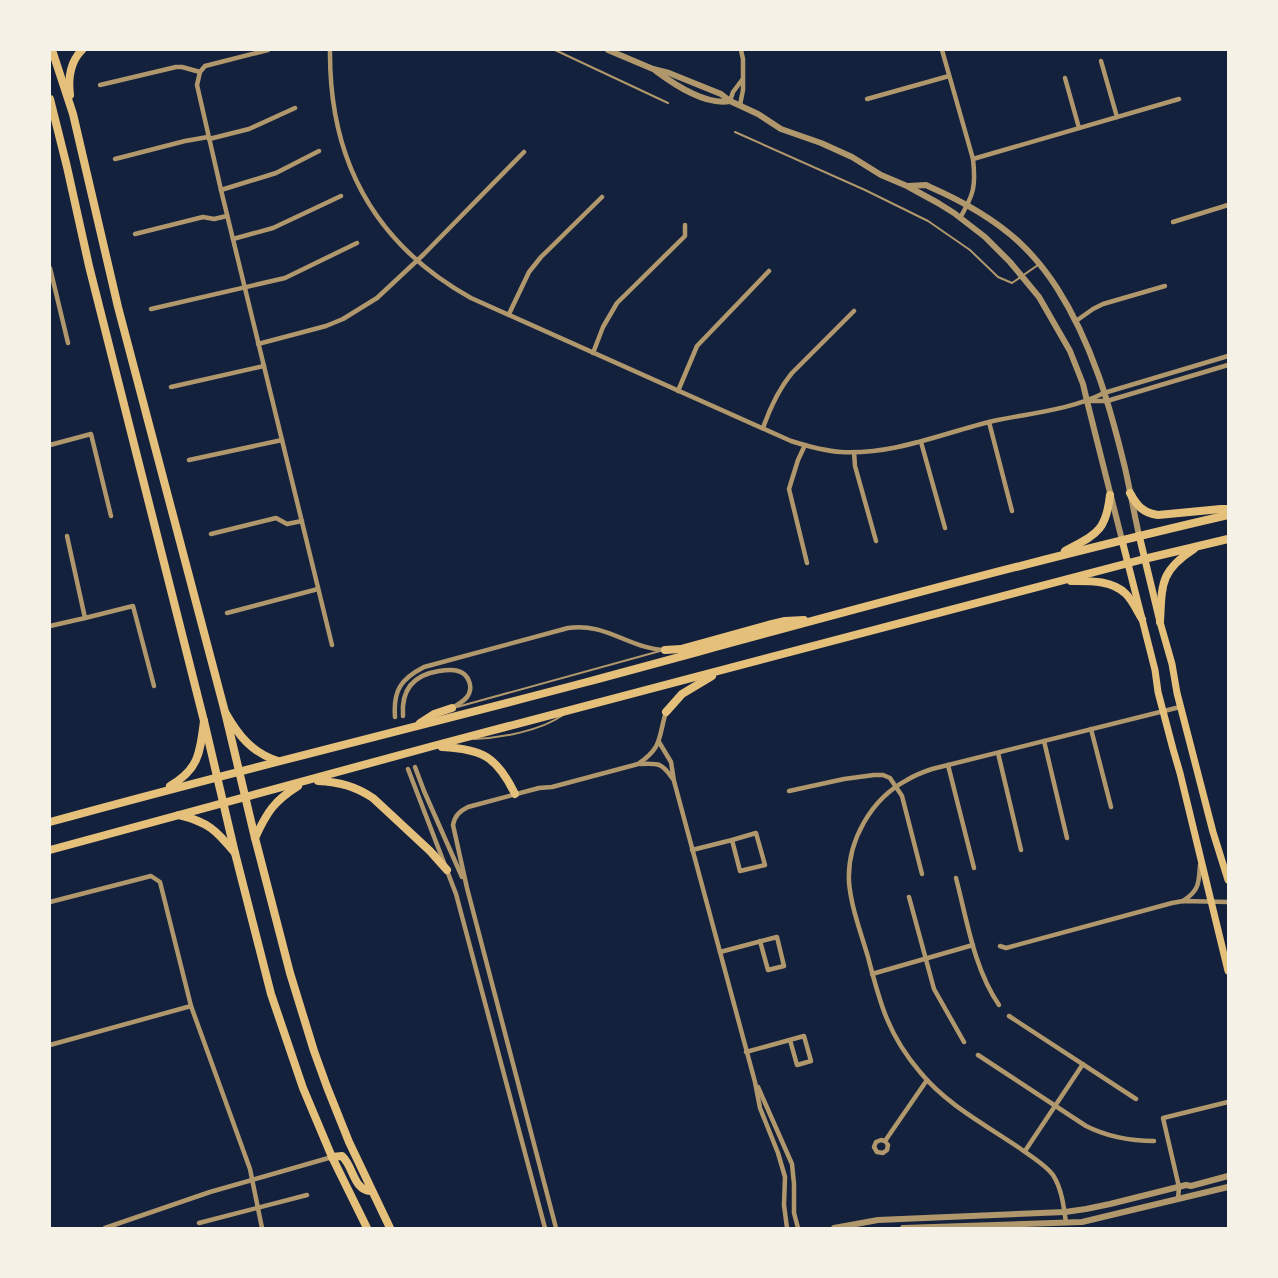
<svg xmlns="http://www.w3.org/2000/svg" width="1278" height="1278" font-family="'Sofia Sans Condensed',sans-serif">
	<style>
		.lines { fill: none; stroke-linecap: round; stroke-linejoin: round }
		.service { stroke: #b1986c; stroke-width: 2 }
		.minor { stroke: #b1986c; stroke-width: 4.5 }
		.tertiary { stroke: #b1986c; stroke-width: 6 }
		.secondary { stroke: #e5c07b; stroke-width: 7 }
		.primary { stroke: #e5c07b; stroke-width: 8 }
		.trunk { stroke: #e5c07b; stroke-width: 8 }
	</style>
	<rect width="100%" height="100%" fill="#14213d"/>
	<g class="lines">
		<g class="service">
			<path d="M555 50 668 103"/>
			<path d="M735 132 865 190 928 221 970 250 998 277 1012 283 1038 265"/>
			<path d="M457 707 660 651"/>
			<path d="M474 739C501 738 540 731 563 715"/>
		</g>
		<g class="minor">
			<path d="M268 50 205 66 200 72 197 85 221 190 332 645"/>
			<path d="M330 50C329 160 374 244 471 298L791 441C807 446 824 451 841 452 894 455 943 433 993 421 1031 413 1070 410 1104 393L1228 356"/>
			<path d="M942 50 973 159C976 186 974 194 960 218"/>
			<path d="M1101 61 1117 117"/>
			<path d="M1065 78 1079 128"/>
			<path d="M100 85 176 67H182L200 72"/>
			<path d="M867 99 949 76"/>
			<path d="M730 101 733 92 742 80"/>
			<path d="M740 105 743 90V59L741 50"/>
			<path d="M209 139 249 129 295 108"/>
			<path d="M115 159 185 141 208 137"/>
			<path d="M973 159 1179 99"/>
			<path d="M221 190 276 173 319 151"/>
			<path d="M1173 222 1228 205"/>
			<path d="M135 234 203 217 214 219 227 216"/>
			<path d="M233 239 273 228 341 196"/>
			<path d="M50 268 68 343"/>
			<path d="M151 309 285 278 357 243"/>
			<path d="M509 314 529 272 541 257 602 197"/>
			<path d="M1076 321 1093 309 1103 304 1165 286"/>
			<path d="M258 344 326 326 343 319 377 298 424 254 524 152"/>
			<path d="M593 353 603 327 617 303 685 236V225"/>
			<path d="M171 387 264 366"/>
			<path d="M678 391 697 346 769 271"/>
			<path d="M1090 401H1107L1228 365"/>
			<path d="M989 422 1012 511"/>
			<path d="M763 428C770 408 778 390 792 373L854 311"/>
			<path d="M921 442 945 528"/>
			<path d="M50 445 91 434 111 516"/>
			<path d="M805 445 798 460 789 489 807 563"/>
			<path d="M854 452 855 466 876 541"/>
			<path d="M189 460 282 440"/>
			<path d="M211 534 276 518 287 524 302 521"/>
			<path d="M227 613 318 589"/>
			<path d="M85 618 133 606 154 686"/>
			<path d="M50 626 85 618 67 536"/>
			<path d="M403 716C401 690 413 675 439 671 445 670 452 669 458 671 469 674 474 688 467 697 463 702 457 705 452 708"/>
			<path d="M395 717C393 690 401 679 424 667L568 628C605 622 630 649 665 650"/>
			<path d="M1091 729 1111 807"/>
			<path d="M1044 741 1067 838"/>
			<path d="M659 742 671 762 674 781 755 1082 760 1108 778 1153 785 1177 784 1205 787 1228"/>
			<path d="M998 753 1021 850"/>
			<path d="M640 764C659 763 662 763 673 779"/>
			<path d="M948 765 974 868"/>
			<path d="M415 767 424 791 462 877"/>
			<path d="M408 769 456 894 545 1228"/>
			<path d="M789 791 844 779 874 775H883L890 778 902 796 922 874"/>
			<path d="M692 850 732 840 740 871 765 865 756 833 732 840"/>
			<path d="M956 878C967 920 974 969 999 1005"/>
			<path d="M909 897 934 989 964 1042"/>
			<path d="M1183 901C1199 891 1199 883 1200 865"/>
			<path d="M50 902 151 876 160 882 191 1006 250 1169 262 1228"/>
			<path d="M1000 946 1006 948 1172 903 1183 901 1228 902"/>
			<path d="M720 952 777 937 784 966 768 970 760 941"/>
			<path d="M872 974 973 945"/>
			<path d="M1009 1016 1136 1099"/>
			<path d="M50 1045 191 1006"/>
			<path d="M746 1052 804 1036 811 1061 797 1065 790 1040"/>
			<path d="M978 1055 1086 1126C1108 1137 1130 1141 1154 1141"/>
			<path d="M758 1087 792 1164 794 1184V1213L798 1228"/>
			<path d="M885 1141 881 1140 876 1142 874 1147 877 1152 883 1153 887 1150 888 1145 885 1141 927 1080"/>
			<path d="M1025 1151 1083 1064"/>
			<path d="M1178 1199 1179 1187 1163 1118 1228 1102"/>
			<path d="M199 1223 307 1195"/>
			<path d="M1066 1223C1064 1208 1062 1189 1053 1175 1045 1164 1029 1155 1018 1147 984 1124 946 1104 920 1072 888 1035 880 1003 868 957 861 933 851 907 849 882 847 841 871 799 907 780 915 775 923 772 932 769L1180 707"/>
			<path d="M105 1228 210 1192 332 1157"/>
			<path d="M556 1228 467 888 453 825C455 815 460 811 468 807L539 788 552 787 638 764C663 747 658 738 666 712"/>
		</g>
		<g class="tertiary">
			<path d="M608 50 653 69 669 73 721 94 730 101 758 114 781 129 821 143 852 157 881 175 907 186 938 203 954 213 985 237 1010 262 1039 297 1070 351 1083 384 1087 401 1122 540"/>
			<path d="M656 71C675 85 706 106 730 101"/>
			<path d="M908 186 926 185 930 187C962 201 994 219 1019 242 1034 256 1046 271 1057 288 1092 343 1110 406 1125 468 1130 490 1134 513 1139 535"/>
			<path d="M834 1228 878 1220 1065 1212 1086 1209 1110 1204 1186 1185 1191 1186 1228 1176"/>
			<path d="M903 1228 1082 1222 1228 1187"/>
		</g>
		<g class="secondary">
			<path d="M1139 535 1160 622 1172 664 1177 693 1213 832 1228 880"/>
			<path d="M1122 540 1155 670 1158 692 1173 749 1180 773 1228 971"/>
		</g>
		<g class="primary">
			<path d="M52 50 73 114 118 307 225 712 255 838 290 973 314 1051 327 1087 349 1142 390 1228"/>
			<path d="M70 95C68 79 70 62 82 50"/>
			<path d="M50 99 67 167 89 266 204 721 235 853 271 994 303 1088 332 1157 367 1228"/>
			<path d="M332 1157 342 1156C354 1167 353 1190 371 1191"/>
		</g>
		<g class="trunk">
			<path d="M1130 493C1137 506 1143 513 1158 515L1221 509H1228"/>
			<path d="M1065 551C1096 534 1106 532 1110 495"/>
			<path d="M1071 581C1089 581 1112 580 1126 594 1133 601 1137 611 1142 619"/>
			<path d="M1160 622C1162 584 1160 571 1194 549"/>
			<path d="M665 650 681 649 768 625 785 621 804 620"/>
			<path d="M225 712C238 735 252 753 278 761"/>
			<path d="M666 712 682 694 712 676"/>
			<path d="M420 723 434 714 452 708"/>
			<path d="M442 747C483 749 497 757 515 794"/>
			<path d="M318 781C339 782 355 786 373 798L430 851 447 870"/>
			<path d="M170 786C199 769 200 753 204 721"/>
			<path d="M179 815C208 822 216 830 235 853"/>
			<path d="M50 822C227 773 405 730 583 683 798 625 1012 565 1228 515"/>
			<path d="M255 838C267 812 274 801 298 786"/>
			<path d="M50 850 433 746 1144 559 1228 539"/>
		</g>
	</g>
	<rect width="1278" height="1278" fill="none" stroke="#f6f1e7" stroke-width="102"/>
</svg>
